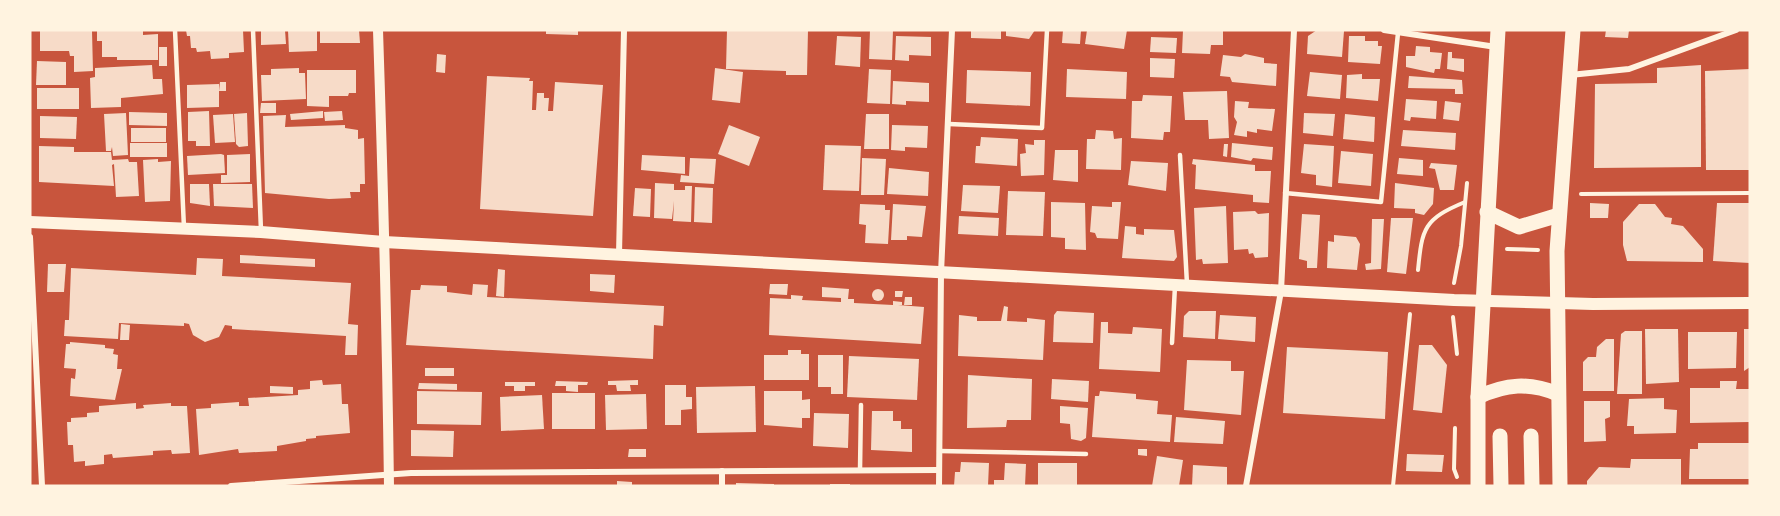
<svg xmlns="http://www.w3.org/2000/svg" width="1780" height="516" font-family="Signika,sans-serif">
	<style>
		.building { fill: #f7dbc8 }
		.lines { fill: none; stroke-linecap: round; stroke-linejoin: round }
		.path { stroke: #fff3e0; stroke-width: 4 }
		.service { stroke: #fff3e0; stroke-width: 4.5 }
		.minor { stroke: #fff3e0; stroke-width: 6 }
		.tertiary { stroke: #fff3e0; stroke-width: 10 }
		.secondary { stroke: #fff3e0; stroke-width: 12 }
		.primary { stroke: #fff3e0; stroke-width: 15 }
	</style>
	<rect width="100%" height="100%" fill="#c8553d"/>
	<g class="building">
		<path d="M40 30 92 31 93 71 74 72V56H70L69 51H40Z"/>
		<path d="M186 30H243L244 52 229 53V58L211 59 210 51 197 52 196 48H191L190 36H187Z"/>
		<path d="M261 30H285L286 44 261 45Z"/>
		<path d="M288 30H317V51L289 52Z"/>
		<path d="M320 30H359L360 43H320Z"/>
		<path d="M546 30H578V35L546 34Z"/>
		<path d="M727 30H808L807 75H786V71L726 69Z"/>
		<path d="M870 30H893L892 60 869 59Z"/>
		<path d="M971 30H1001V39L971 38Z"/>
		<path d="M1006 30H1035L1029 39 1006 36Z"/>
		<path d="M1063 30H1081L1080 44 1062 43Z"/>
		<path d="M1087 30H1127L1124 49 1085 44Z"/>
		<path d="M1183 30H1223V45H1211L1210 54 1182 53Z"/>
		<path d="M1317 30 1344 31 1342 57 1307 54 1308 36Z"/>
		<path d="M1606 30H1629L1628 38 1605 37Z"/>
		<path d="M97 31H143V35L158 34V60H117V57H102V41H97Z"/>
		<path d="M837 36 861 37 860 67 835 65Z"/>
		<path d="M896 36 931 37V56L909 55V61L895 60Z"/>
		<path d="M1349 36H1365V41H1378V46H1382L1380 64 1348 62Z"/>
		<path d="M1151 37 1177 38 1176 53 1150 52Z"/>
		<path d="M1416 46 1430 47V52L1442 53 1440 69H1435L1434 73 1406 67V56H1415Z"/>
		<rect x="159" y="47" width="8" height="19"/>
		<path d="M1448 52H1452V58L1464 59V72L1447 69Z"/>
		<path d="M437 54 446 55 445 73 436 72Z"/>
		<path d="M1245 54 1264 58V63L1277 64 1276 86 1232 82 1230 77 1220 76 1223 55 1241 57Z"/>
		<path d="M1150 58 1175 59 1174 78 1150 77Z"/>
		<path d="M37 61 66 62V85H36Z"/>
		<path d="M152 65 153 79H162L163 94 121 98V107L91 108 90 78 95 77V68Z"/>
		<path d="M1701 65V167L1594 168 1595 84 1657 83V68Z"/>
		<path d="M299 68V73H305L306 99 262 101 261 75H271V69Z"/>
		<path d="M715 68 743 72 740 103 712 100Z"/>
		<path d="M869 69 891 70 890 104 867 103Z"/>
		<path d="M1067 69 1127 72 1126 99 1066 97Z"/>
		<path d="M1750 69V170H1706L1705 71Z"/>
		<path d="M307 70H356V93H349L348 96H329V107L307 106Z"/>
		<path d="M967 70 1031 72 1030 106 966 103Z"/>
		<path d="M1310 72 1342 75 1340 99 1307 96Z"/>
		<path d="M1362 74V79H1380L1378 101 1346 98 1347 75Z"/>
		<path d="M487 76 530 78 529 81H533L532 110H536L537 93H544V98H549L548 111H553L555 82 603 85 593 216 480 209Z"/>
		<path d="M1409 76 1462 80 1463 94H1455V89L1408 88Z"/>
		<path d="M893 81 929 83V102L906 101V105L892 104Z"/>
		<path d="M220 82H226V91H219Z"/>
		<path d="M219 84V107L187 108V85Z"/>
		<rect x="37" y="88" width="42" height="21"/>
		<path d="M1227 91 1229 138 1209 139 1208 120H1185L1183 92Z"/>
		<path d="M1143 95 1172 96 1170 132H1164L1163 140 1131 138 1132 101H1142Z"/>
		<path d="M1406 99 1437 101 1436 119 1411 117 1410 121 1404 120Z"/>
		<path d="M1235 101 1249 102 1248 108 1275 109 1272 131 1257 129V133L1247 131V137L1234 135 1237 122 1234 117Z"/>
		<path d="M1445 101 1461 103 1459 121 1443 119Z"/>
		<path d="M261 103H276V113H260Z"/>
		<path d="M209 111 210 146H196V141H188V112Z"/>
		<path d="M323 111V118L291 120 290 114Z"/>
		<path d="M342 111 343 120 325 121 324 112Z"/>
		<path d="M129 112 167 113V126L129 125Z"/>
		<path d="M126 113 128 155 113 156 112 147 111 151H106L104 114Z"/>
		<path d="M247 113 248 146 239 147 236 144 234 114Z"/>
		<path d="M1304 113 1335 114 1333 136 1303 133Z"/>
		<path d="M233 114 235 142 215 143 213 115Z"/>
		<path d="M866 114H889V149H864Z"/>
		<path d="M1345 114 1375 117 1374 142 1343 139Z"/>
		<path d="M286 115 285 127 345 125V128L358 130V139L364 138 365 184H360V192H350L351 198 329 199 265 193 263 116Z"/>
		<path d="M40 116 77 117 76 139 40 138Z"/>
		<path d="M729 125 760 137 749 166 718 154Z"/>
		<path d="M892 125 928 126 927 148 905 147V151L891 150Z"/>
		<rect x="131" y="128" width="35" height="14"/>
		<path d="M1096 130 1113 131 1114 139 1122 138 1121 170 1086 169 1087 139H1095Z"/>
		<path d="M1403 130 1456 133 1455 150 1401 146Z"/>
		<path d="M981 137 1018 139 1017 166 975 163 976 146H980Z"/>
		<path d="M1034 140H1045L1044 175 1021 176 1020 154 1026 153 1025 144 1034 145Z"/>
		<rect x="130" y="143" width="37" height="14"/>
		<path d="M1232 143 1273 147 1272 160 1253 158 1251 161 1231 157Z"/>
		<path d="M1224 144H1228L1227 157 1223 156Z"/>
		<path d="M1304 144 1334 146 1332 187 1316 185V175L1301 173Z"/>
		<path d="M825 145 861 146 859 191 823 190Z"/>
		<path d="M39 146 74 147V152H111L112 160 128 159 129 162H137L139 196 116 197 114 164 112 165 114 186 39 182Z"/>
		<path d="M1055 150H1078V182L1053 180Z"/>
		<path d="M1341 151 1373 154 1371 186 1338 183Z"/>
		<path d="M221 154 224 155 225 173 188 175 187 156Z"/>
		<path d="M250 154V182L221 183V175H227V155Z"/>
		<path d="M642 155 685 157V174L641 170Z"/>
		<path d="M690 158 716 159 714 184 680 182 681 175 689 176Z"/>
		<path d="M862 158 886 159 884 195H861Z"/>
		<path d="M1399 158 1423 160V176L1397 174Z"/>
		<path d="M158 159V162L171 161 170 201 145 202 143 160Z"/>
		<path d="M1193 159 1255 165V171H1271L1269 203 1253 202V195L1195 189 1196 165 1192 164Z"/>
		<path d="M1131 161 1168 163 1166 191 1128 185Z"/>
		<path d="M1431 163 1457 165 1454 190H1440L1435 169 1429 168Z"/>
		<path d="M889 168 929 172 928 196 887 194Z"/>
		<path d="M655 183 674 184V190H685V186H692L691 222 673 221 674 201 672 219 654 218Z"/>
		<path d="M1395 183 1434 188 1433 204 1424 215 1415 213V209L1394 208Z"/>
		<path d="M190 184H209L210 206 190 203Z"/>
		<path d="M213 184H252L253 208 214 206Z"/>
		<path d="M963 185 1000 186 998 213 961 211Z"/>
		<path d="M695 187 713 188 712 223 694 222Z"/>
		<path d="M635 188 651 189 650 217 633 216Z"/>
		<path d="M1008 191 1045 192 1043 236 1006 235Z"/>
		<path d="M1051 202 1085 203 1086 250 1065 249V238L1051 237Z"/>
		<path d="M1112 202H1121L1118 239 1097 238 1095 233 1090 232 1092 206 1112 207Z"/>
		<path d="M1590 203 1609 204 1608 218H1590Z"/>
		<path d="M1717 203H1750V263L1713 261Z"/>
		<path d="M860 204 885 205V210H890L888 244 865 243 866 225 859 224Z"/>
		<path d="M893 204 926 206 922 237 907 236V240H891Z"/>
		<path d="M1639 204H1655L1665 217 1672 218 1671 224 1683 226 1703 249V262L1627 261 1623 245V222Z"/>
		<path d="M1226 206 1228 263 1203 264 1202 259 1196 260 1194 208Z"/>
		<path d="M1255 211 1258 214 1269 213 1268 257 1255 258 1253 253 1249 254 1248 249 1234 250 1233 212Z"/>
		<path d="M1302 214 1320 215 1317 268H1307V261L1299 259Z"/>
		<path d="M959 216 999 218 998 236 958 234Z"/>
		<path d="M1391 218H1413L1406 274 1387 272Z"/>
		<path d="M1372 219H1384L1381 269 1366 270 1365 264 1371 263Z"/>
		<path d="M1125 226 1136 227V234L1144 235V229L1174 230 1177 257 1174 261 1122 258Z"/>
		<path d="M1334 235 1356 237 1360 244 1357 270 1327 268 1328 241 1334 242Z"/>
		<path d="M240 255 315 259V267L240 263Z"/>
		<path d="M197 258 223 259 222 276 351 283 348 324 358 325 357 355H345L346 336 232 329V326L225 325 219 337 205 342 193 335 189 324 184 323V326L119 323 118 339 64 336 65 320H69L71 268 196 275Z"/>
		<path d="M48 264H66L64 292H47Z"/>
		<path d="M498 269 505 270 504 297 496 296Z"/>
		<path d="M590 274 615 275 614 293 590 291Z"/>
		<path d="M473 284 488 285 487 297 664 306 663 326 654 325 653 359 406 345 411 290H420L421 285 447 286V292L472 295Z"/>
		<path d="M770 284H788L787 295 769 294Z"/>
		<path d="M822 287 849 289 848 299H854V303L893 305V301L902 302V305H898L924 307 921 344 769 335 770 298 791 299V295L803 296 802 300 841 302V298L822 297Z"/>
		<circle cx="878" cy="295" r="6"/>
		<path d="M895 291H903L902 297H895Z"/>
		<path d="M905 297H912V305H904Z"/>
		<path d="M1004 306 1008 307 1007 321 1027 322V318L1045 320 1043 360 958 356 959 315 977 317V321H1001Z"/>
		<path d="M1057 311 1094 313 1093 343 1053 342 1054 315Z"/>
		<path d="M1189 311H1216L1215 339 1183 337 1184 316Z"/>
		<path d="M1220 315 1256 317 1255 342 1218 339Z"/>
		<path d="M1101 322H1108V333L1132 334 1133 327 1162 329 1160 372 1099 369Z"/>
		<path d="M121 324 130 325 129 340H120Z"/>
		<path d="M1645 329H1678L1679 382 1646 384Z"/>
		<path d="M1744 329H1750V367L1744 371Z"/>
		<path d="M1625 331H1642V394H1617L1621 334Z"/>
		<path d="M1688 332H1737L1736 368 1688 369Z"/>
		<path d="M1606 339H1614V391H1583V362L1588 357H1596L1597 347Z"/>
		<path d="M70 342 105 345V348L114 349 113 354 118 355 117 369H122L115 400 70 396 71 378 75 379 76 369 64 368 66 344H70Z"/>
		<path d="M1419 345H1432L1447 365 1442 413 1413 410Z"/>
		<path d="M1287 347 1388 352 1385 419 1283 413Z"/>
		<path d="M788 350H801V354H809V380H764V355H788Z"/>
		<path d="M818 355H843V394H831V387H818Z"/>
		<path d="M849 356 919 359 917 400 847 397Z"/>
		<path d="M1187 360 1231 361V371H1244L1241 415 1184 410Z"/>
		<rect x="425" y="368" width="29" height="8"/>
		<path d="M968 375 1032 379 1031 420H1007L1006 427 967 428Z"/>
		<path d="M1052 379 1089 381 1088 402 1051 399Z"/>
		<path d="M322 380 323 385 341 384 342 404H348L350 433 316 436V438L306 439V441L277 446V451L239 453 238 449 199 455 196 409 211 408V404L239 402V406H249L248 398 298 395V390L310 389V381Z"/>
		<path d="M638 380V385H630L631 391H617L616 385H608V381Z"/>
		<path d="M556 381 588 382 587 385H578V392L566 391V386H555Z"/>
		<path d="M1720 381H1737L1736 389H1750V422L1690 423V388H1720Z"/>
		<path d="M505 382H535V386H525V391H514V386H505Z"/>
		<path d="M419 383 457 384V390L418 389Z"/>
		<path d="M665 385H686V397H692V409L681 410V425H665Z"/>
		<path d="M270 386 293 387V394L270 393Z"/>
		<path d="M755 386 756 432 697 433 696 387Z"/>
		<path d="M417 391 482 392 481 425 417 424Z"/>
		<path d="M764 391H802V400L810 399V418H802V428L764 425Z"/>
		<path d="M1100 391 1136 394V399L1158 401 1157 414 1172 415 1170 442 1092 437 1095 396H1099Z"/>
		<rect x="552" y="393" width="43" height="36"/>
		<path d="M646 394 647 429 606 430 605 395Z"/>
		<path d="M542 395 544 429 501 431 500 397Z"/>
		<path d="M1664 398V409L1677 410 1676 433 1634 434V426H1627L1629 399Z"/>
		<path d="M1584 401H1610V417L1605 419 1606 441 1584 442Z"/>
		<path d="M136 403V409L144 408 143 405 171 403V406H187L190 453 172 454 171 450 153 451V455L113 458 112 454 104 455V464L85 466V461L74 462 73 445H68L67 422H71V418L87 417V413L99 412V406Z"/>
		<path d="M1060 406 1088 408 1086 438 1081 441 1071 439 1070 424 1060 423Z"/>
		<path d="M872 411H893V421H901V429H912V452L871 450Z"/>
		<path d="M814 413 849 414 848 448 813 446Z"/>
		<path d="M1176 417 1225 421 1223 444 1174 442Z"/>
		<path d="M411 430 454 431 453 457 411 456Z"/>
		<path d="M1698 443H1750V479H1689L1690 449H1698Z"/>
		<path d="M629 449H646V457H628Z"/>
		<path d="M1138 449H1147V456L1138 455Z"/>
		<path d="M1407 454 1444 455 1442 472 1406 471Z"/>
		<path d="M1157 456 1183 460 1179 486H1152Z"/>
		<path d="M1631 459H1681V486H1587V481L1599 467 1630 468Z"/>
		<path d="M961 462 989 463 988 486H954L955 472H960Z"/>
		<path d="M1005 463 1026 464 1025 486H994V480H1004Z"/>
		<rect x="1038" y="463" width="39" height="23"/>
		<path d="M1193 465 1227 467V486H1192Z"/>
		<path d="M617 481 632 482V486H617Z"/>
		<path d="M736 483 774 484V486H736Z"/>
		<rect x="830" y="484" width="20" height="2"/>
	</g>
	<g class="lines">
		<g class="path">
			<path d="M1581 194 1750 193"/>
			<path d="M1507 249 1538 250"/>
			<path d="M1418 270C1422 228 1424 219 1465 202"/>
			<path d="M1454 283 1461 246 1467 183"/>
			<path d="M1453 317 1457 354"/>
			<path d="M1455 428 1454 469 1457 477"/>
			<path d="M1393 486 1410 314"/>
		</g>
		<g class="service">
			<path d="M175 30 184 228"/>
			<path d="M253 30 261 231"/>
			<path d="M949 124 1042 128 1047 30"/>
			<path d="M1180 155 1187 284"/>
			<path d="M1285 193 1381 202 1398 33"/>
			<path d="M1172 343 1175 286"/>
			<path d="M939 451 1086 454"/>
			<path d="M860 470 861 405"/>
		</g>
		<g class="minor">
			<path d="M1384 30 1496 47"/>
			<path d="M1570 75 1629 69 1736 30"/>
			<path d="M30 237 42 486"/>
			<path d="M619 254 624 30"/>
			<path d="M231 486 411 473 939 470"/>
			<path d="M722 486V471"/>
			<path d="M939 486 941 273 952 30"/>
			<path d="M1246 486 1281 291 1294 30"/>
		</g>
		<path class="tertiary" d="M378 30C383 182 387 334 389 486"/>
		<path class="secondary" d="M30 222 261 232 384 242 1454 300 1593 304 1750 303"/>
		<g class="primary">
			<path d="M1487 212 1519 227 1559 215"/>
			<path d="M1478 397C1506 384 1529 382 1558 394"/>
			<path d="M1500 436 1501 486"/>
			<path d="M1531 436 1532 486"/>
			<path d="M1478 486V397L1498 30"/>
			<path d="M1560 486 1557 251 1573 30"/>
		</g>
	</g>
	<rect width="1780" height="516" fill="none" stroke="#fff3e0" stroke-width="63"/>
</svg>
